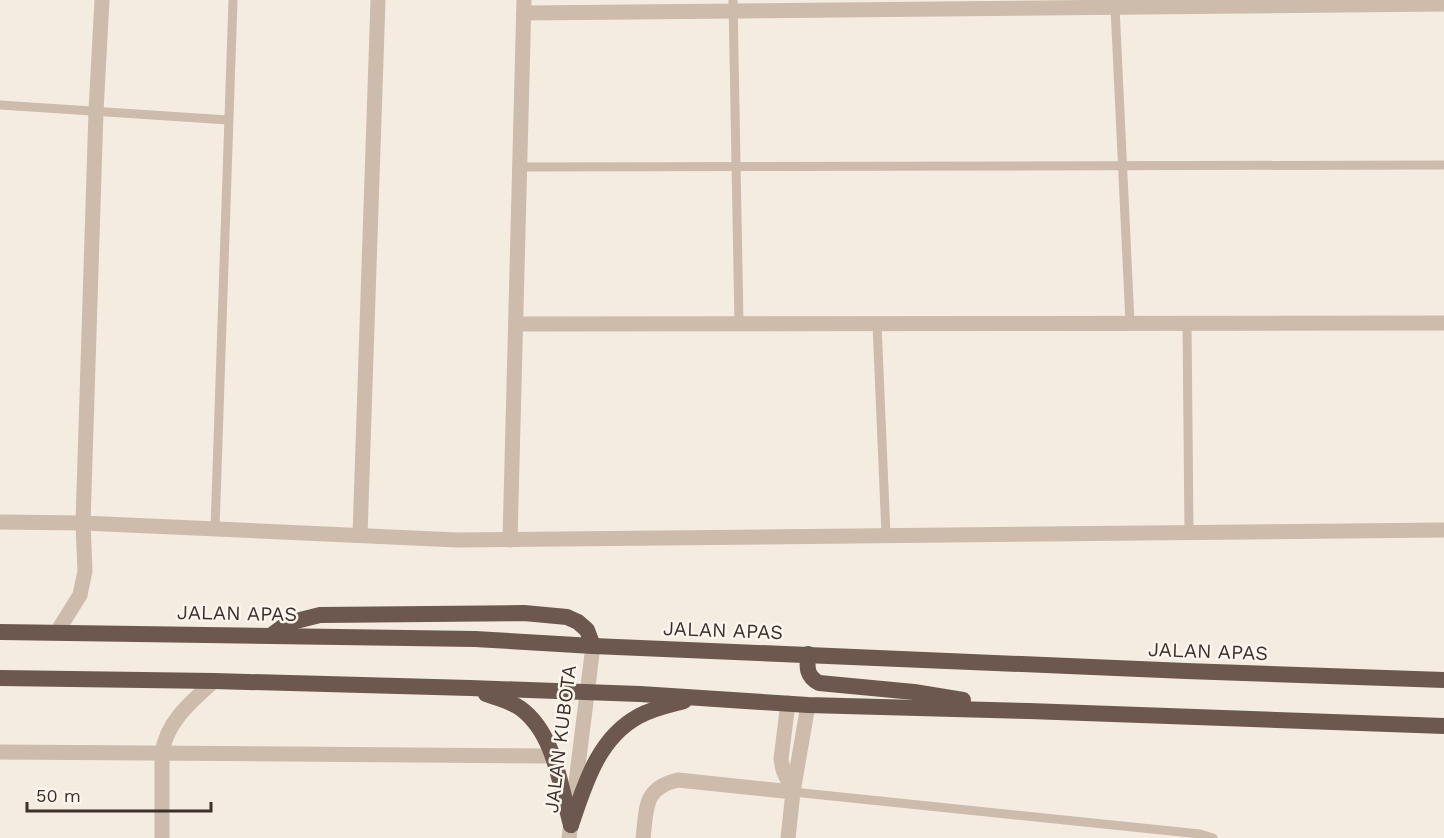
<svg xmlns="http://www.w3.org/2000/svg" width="1444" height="838" font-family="'Work Sans',sans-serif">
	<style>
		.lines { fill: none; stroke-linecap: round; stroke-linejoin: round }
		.service { stroke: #cdbbac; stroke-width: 9 }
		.minor { stroke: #cdbbac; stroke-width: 15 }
		.tertiary { stroke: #cdbbac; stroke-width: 15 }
		.trunk { stroke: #6c584f; stroke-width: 16 }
		.labels { text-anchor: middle; stroke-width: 5; stroke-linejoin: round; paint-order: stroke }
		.street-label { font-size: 20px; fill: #3b302b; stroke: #fbf5ee }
	</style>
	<rect width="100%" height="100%" fill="#f4ebe1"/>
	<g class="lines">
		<g class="service">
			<path d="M733 0 739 324"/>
			<path d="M1115 7 1130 323"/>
			<path d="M0 105 228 120"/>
			<path d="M520 167 1444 165"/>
			<path d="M1187 323 1189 532"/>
			<path d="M877 324 886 535"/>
			<path d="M215 529 233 0"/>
			<path d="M793 792 1200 834 1213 838"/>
		</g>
		<g class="minor">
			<path d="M524 13 1444 4"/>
			<path d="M516 324 1444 323"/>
			<path d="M0 522 83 523 457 540 1444 530"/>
			<path d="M360 535 378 0"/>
			<path d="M510 540 524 0"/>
			<path d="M57 632 80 595 85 571 83 523 96 111 102 0"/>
			<path d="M788 703 781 759 783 770 793 792"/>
			<path d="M0 752 552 756"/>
			<path d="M162 838V753C167 721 191 702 214 681"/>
			<path d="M643 838C647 808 643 788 678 780L793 792"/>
			<path d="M788 838 793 792 808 705"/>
		</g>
		<path class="tertiary" d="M569 838 593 646"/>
		<g class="trunk">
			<path d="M0 632 475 639 593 646 1186 671 1444 680"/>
			<path d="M272 635 288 623 320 615 524 613 567 617 578 622 587 630 593 646"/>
			<path d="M808 654C807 667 806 676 819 683L914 692 963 700"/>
			<path d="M0 678 214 681 470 688 640 694 808 705 1029 711 1444 726"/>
			<path d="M486 694C497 698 510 701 520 708 555 733 560 786 571 825"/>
			<path d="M571 825C585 784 598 738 639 716 653 708 669 705 684 701"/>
		</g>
	</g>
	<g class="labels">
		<g class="street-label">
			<text transform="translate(237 613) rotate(1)" y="7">JALAN APAS</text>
			<text transform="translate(723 630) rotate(2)" y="7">JALAN APAS</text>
			<text transform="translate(1208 651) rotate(2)" y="7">JALAN APAS</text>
			<text transform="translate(560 739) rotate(-83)" y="7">JALAN KUBOTA</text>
		</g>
	</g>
	<path d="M27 802v9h184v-9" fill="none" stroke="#3b302b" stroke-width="3"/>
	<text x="36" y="802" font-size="18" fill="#3b302b" stroke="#fbf5ee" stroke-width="4.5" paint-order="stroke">50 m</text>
</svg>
